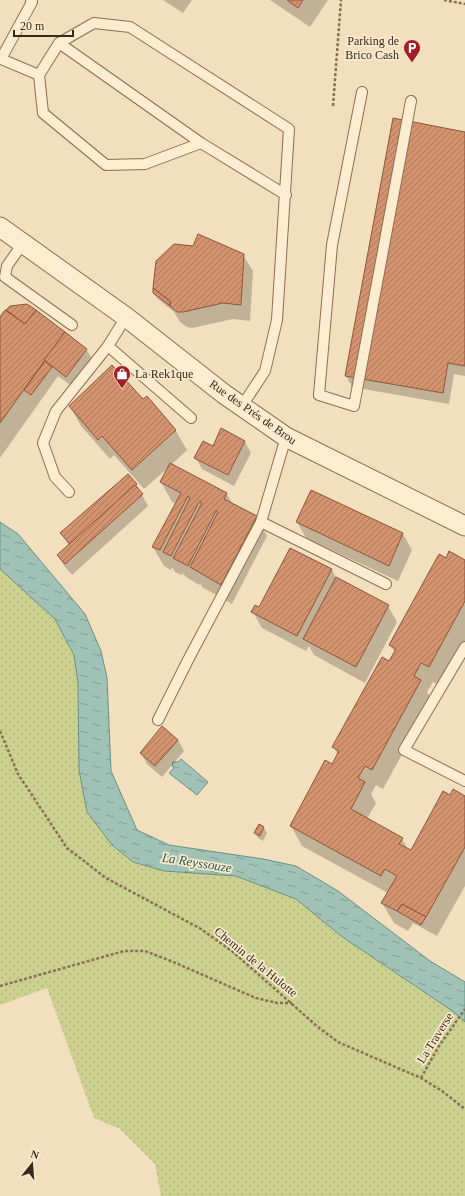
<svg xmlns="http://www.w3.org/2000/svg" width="465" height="1196" font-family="'Times New Roman',serif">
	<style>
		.green { fill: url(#green-dots) }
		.water { fill: url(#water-ripples); stroke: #689184 }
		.shadow { fill: #0003 }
		.building { fill: url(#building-hatch); stroke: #8d5538 }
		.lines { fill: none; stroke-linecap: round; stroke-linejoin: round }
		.lane-casing { stroke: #8b6f54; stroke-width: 12 }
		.street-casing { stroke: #8b6f54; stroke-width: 21 }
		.path { stroke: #8b6f54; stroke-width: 2.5; stroke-dasharray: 3 2; stroke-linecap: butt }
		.lane { stroke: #fcedd1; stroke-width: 10 }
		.street { stroke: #fcedd1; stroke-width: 19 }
		.labels { text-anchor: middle; stroke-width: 3.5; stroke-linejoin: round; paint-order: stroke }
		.poi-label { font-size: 12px; fill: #39281b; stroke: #f9eacd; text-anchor: end }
		.street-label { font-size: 12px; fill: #39281b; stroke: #f9eacd }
		.water-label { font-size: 13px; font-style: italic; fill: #285b54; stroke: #f9eacd }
	</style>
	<defs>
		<pattern id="green-dots" width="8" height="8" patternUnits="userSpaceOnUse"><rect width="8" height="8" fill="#cdd190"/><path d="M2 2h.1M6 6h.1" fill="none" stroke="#b1b37c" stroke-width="1.8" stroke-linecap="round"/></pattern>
		<pattern id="water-ripples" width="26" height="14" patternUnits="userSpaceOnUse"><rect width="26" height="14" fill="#a1c3b7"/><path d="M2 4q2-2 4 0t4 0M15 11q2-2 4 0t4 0" fill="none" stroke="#849e94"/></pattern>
		<pattern id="building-hatch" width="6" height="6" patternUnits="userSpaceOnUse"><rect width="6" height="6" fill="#d4936f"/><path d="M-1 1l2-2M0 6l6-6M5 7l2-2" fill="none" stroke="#ad785a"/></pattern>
	</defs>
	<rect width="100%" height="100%" fill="#f2dfbd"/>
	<path class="green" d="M0 569 55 619 74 655 78 683 79 770 87 812 112 845 133 862 164 871 236 876 296 899 341 936 454 1012 465 1022V1196H161L155 1164 120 1129 94 1118 47 988 0 1005Z"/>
	<g class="water">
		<path d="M0 522 18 534 85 614 101 651 107 678 111 771 137 830 169 845 263 859 296 866 338 891 430 961 465 982V1022L454 1012 341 936 296 899 236 876 164 871 133 862 112 845 87 812 79 770 78 683 74 655 55 619 0 569Z"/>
		<path d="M181 759 208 782 197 795 169 773 174 768 172 766 173 762H178Z"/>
	</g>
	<g class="shadow">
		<path d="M163 0H192L183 13Z"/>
		<path d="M270 0H328L310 27Z"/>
		<path d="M465 133V376L454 374 449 404 352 387 346 376Z"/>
		<path d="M243 255 253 271 250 321 233 319 192 328 187 327 180 322 174 312 157 298 154 293Z"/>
		<path d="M10 307 86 349 93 360 73 387 58 376 0 458V319Z"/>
		<path d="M147 398 176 431 187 450 171 465 226 493 233 504 256 516 267 536 232 604 202 587 200 583 199 585 186 577 183 573 182 575 175 572 172 567 171 570 164 566 153 547 176 504 172 502 161 482 168 468 144 489 114 455 110 459 81 426 70 406 143 401Z"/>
		<path d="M221 430 245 442 251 453 234 486 202 469 196 458 213 447Z"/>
		<path d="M136 484 148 506 72 575 65 567 58 556 69 546 62 534Z"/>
		<path d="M297 522 403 534 412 550 398 581 306 538Z"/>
		<path d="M291 549 332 570 337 579 388 606 397 622 365 683 314 655 309 646 306 651 262 628 253 612 260 609Z"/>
		<path d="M447 559 465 561V641L440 686 433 682 427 692 432 700 383 789 376 785 371 794 376 803 367 819 402 839 409 851 411 852 450 796 465 797V886L437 936 413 923 408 931 394 923 382 903 388 893 302 846 291 826 333 766 338 756 334 747 395 652 390 645Z"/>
		<path d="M178 740 184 751 162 777 147 764 141 753Z"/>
		<path d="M259 826 264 828 267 833 263 841 258 838 255 833Z"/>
	</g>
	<g class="building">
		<path d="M287 0H303L298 8Z"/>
		<path d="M393 118 465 132V366L448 363 443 393 345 376Z"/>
		<path d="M198 234 244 254 241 305 223 303 183 312H177L170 306V301L153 288 156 261 174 244 193 246Z"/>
		<path d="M153 288 170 301V306L153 293Z"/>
		<path d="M27 304 36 310 25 324 6 310 10 306Z"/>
		<path d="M5 310 25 324 36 310 65 332 0 423V317Z"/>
		<path d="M65 332 87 349 66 377 44 360Z"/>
		<path d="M45 361 52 367 31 395 24 390Z"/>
		<path d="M112 365 143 399 147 396 176 430 132 470 102 436 98 440 69 406Z"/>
		<path d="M221 428 245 441 228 475 194 458 203 441 213 446Z"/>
		<path d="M170 463 227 493 224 499 257 516 221 585 190 567 218 512 216 511 188 566 173 558 202 503 199 502 171 556 163 552 190 498 188 496 160 550 152 547 181 493 160 482Z"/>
		<path d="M128 474 137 484 70 544 60 533Z"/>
		<path d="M135 485 143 494 65 564 57 555Z"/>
		<path d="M311 490 403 533 389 566 296 522Z"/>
		<path d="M290 548 332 569 297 636 251 612 255 605 259 607Z"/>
		<path d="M449 551 465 560V601L429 667 421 663 414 676 421 680 372 770 365 766 358 778 365 782 351 809 403 838 399 844 411 850 443 791 450 795 453 789 465 796V847L426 917 402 904 397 911 381 903 397 876 385 869 381 876 290 826 325 760 332 764 339 751 332 747 382 657 389 661 396 649 389 645 439 554 446 558Z"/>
		<path d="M336 577 389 605 356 667 303 639Z"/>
		<path d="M162 726 178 740 155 766 140 753Z"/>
		<path d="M259 824 264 827 260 836 254 833Z"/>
		<path d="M402 904 426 917 421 925 397 911Z"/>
	</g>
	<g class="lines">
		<defs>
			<g id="lane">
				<path d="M31 0 32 2 1 59 39 75"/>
				<path d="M59 43 201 143"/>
				<path d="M362 92 332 245 319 395 354 406 411 101"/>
				<path d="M23 243 7 266 5 277 72 325"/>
				<path d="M126 317 108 346 191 418"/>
				<path d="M242 406 265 371 277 320 289 129 130 27 94 23 59 43 39 75 43 113 106 165 145 164 201 143 286 195"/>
				<path d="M286 437 261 522 386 584"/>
				<path d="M69 492 55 477 43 443 56 411 108 346"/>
				<path d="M465 647 404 750 465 781"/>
				<path d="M158 720 188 660 261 522"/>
			</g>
			<path id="street" d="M0 227 126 317 224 394 286 437 465 526"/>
		</defs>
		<use href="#lane" class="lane-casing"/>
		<use href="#street" class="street-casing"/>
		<g class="path">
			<path d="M444 0 465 4"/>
			<path d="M333 106 341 0"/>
			<path d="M0 731 18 774 67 848 106 878 201 929 233 952 318 1027 338 1042 421 1078 442 1091 465 1109"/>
			<path d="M0 986 124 951H145L171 961 256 998 277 1003H292"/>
			<path d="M421 1078 439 1046 465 1009"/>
		</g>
		<use href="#lane" class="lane"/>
		<use href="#street" class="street"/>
	</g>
	<defs>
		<symbol id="parking-pin" viewBox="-11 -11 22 30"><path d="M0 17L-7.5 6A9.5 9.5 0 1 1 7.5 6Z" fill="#a01f27" stroke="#f9eacd"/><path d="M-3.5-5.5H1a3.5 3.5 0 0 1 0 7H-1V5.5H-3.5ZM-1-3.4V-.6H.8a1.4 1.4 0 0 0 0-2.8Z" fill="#fff"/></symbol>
		<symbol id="shop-pin" viewBox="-11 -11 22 30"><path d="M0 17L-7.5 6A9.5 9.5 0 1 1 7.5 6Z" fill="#a01f27" stroke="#f9eacd"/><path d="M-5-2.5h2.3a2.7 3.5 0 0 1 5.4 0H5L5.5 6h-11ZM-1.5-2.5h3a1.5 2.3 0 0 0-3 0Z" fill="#fff"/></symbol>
	</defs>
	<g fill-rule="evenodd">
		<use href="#parking-pin" x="402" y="38" width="20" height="27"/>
		<use href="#shop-pin" x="112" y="364" width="20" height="27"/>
	</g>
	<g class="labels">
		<g class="poi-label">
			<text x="399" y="45">Parking de<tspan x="399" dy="14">Brico Cash</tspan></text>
			<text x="135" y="378" text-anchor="start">La Rek1que</text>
		</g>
		<g class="street-label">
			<text transform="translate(253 412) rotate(35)" y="4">Rue des Prés de Brou</text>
			<text transform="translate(256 962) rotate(39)" y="4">Chemin de la Hulotte</text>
			<text transform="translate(435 1038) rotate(-58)" y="4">La Traverse</text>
		</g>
		<g class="water-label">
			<text transform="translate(197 862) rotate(9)" y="5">La Reyssouze</text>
		</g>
	</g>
	<g transform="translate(32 1164) rotate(17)" stroke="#f9eacd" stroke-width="3" paint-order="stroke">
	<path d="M0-3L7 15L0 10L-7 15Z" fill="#39281b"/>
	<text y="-6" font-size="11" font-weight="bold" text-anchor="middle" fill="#39281b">N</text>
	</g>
	<path d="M14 30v6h59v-6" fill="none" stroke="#39281b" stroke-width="2"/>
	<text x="20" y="30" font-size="12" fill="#39281b" stroke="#f9eacd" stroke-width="3" paint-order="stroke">20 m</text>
</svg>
